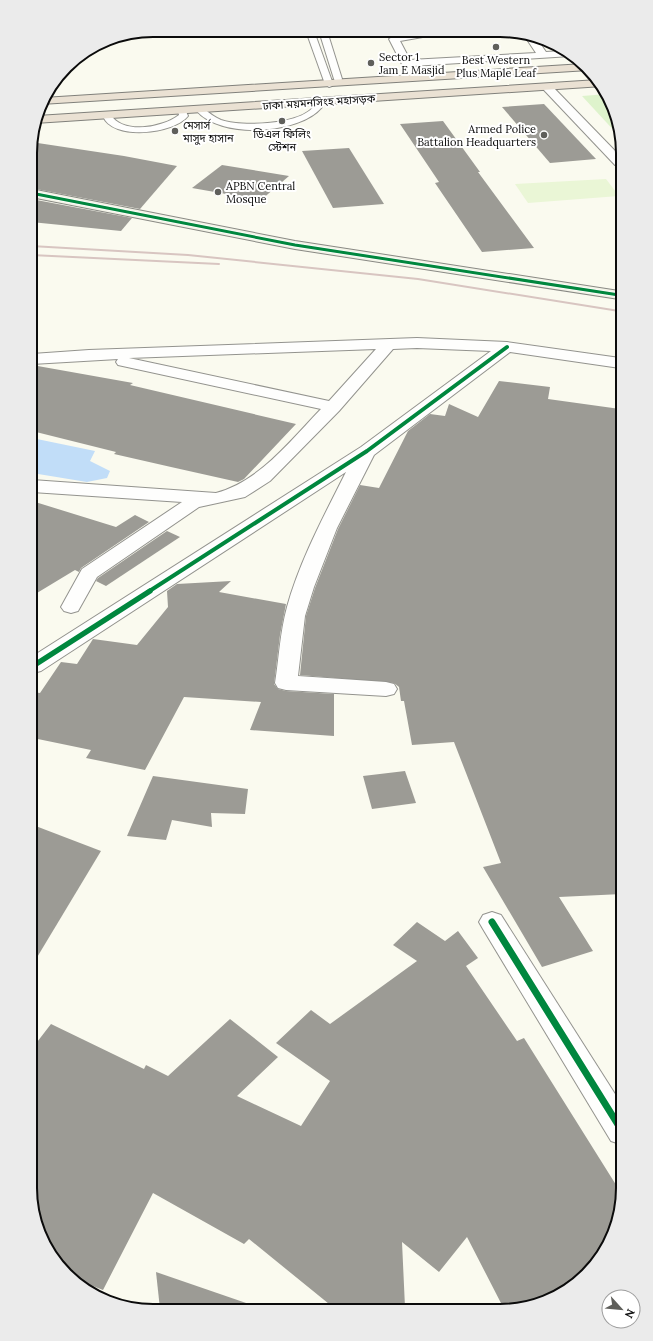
<svg xmlns="http://www.w3.org/2000/svg" width="653" height="1341" font-family="Lora,'Noto Sans Bengali',serif">
	<style>
		.green { fill: #def3cc }
		.pitch { fill: #eaf6d6 }
		.water { fill: #c1ddf8 }
		.building { fill: #9c9b95 }
		.lines { fill: none; stroke-linecap: round; stroke-linejoin: round }
		.lane-casing { stroke: #93938e; stroke-width: 2 }
		.street-casing { stroke: #93938e; stroke-width: 2 }
		.secondary-casing { stroke: #898984; stroke-width: 2 }
		.highway-casing { stroke: #80807b; stroke-width: 2 }
		.lane { fill: #fefefd; fill-rule: evenodd }
		.street { fill: #fefefd; fill-rule: evenodd }
		.secondary { fill: #f4f4e8; fill-rule: evenodd }
		.highway { fill: #eae1d3; fill-rule: evenodd }
		.rail { stroke: #d8c5c1; stroke-width: 2 }
		.cycleway-far3-casing { stroke: #fff; stroke-width: 4.5 }
		.cycleway-far2-casing { stroke: #fff; stroke-width: 6 }
		.cycleway-far1-casing { stroke: #fff; stroke-width: 8 }
		.cycleway-casing { stroke: #fff; stroke-width: 10 }
		.cycleway-far3 { stroke: #00873e; stroke-width: 3 }
		.cycleway-far2 { stroke: #00873e; stroke-width: 4 }
		.cycleway-far1 { stroke: #00873e; stroke-width: 5.5 }
		.cycleway { stroke: #00873e; stroke-width: 7 }
		.poi-dot { fill: #5f5f5b; stroke: #fff; stroke-width: 1.5 }
		.labels { text-anchor: middle; stroke-width: 4; stroke-linejoin: round; paint-order: stroke }
		.far-poi-label { font-size: 11px; fill: #0b0b0b; stroke: #fff; text-anchor: start }
		.far-street-label { font-size: 11px; fill: #0b0b0b; stroke: #fff }
		.rim { fill: none; stroke: #0b0b0b; stroke-width: 2 }
	</style>
	<rect width="100%" height="100%" fill="#fafaef"/>
	<path class="green" d="M607 94 619 121V136L582 96Z"/>
	<path class="pitch" d="M606 179 619 196 528 203 515 184Z"/>
	<path class="water" d="M32 438 95 451 90 461 110 471 107 478 87 482 32 473Z"/>
	<g class="building">
		<path d="M544 104 596 159 550 163 502 107Z"/>
		<path d="M443 121 480 172H478L534 248 482 252 435 183 439 182 400 124Z"/>
		<path d="M31 142 124 156 177 166 140 209 31 188Z"/>
		<path d="M349 148 384 204 333 208 302 151Z"/>
		<path d="M222 165 289 176 261 200 192 188Z"/>
		<path d="M31 199 132 218 121 231 31 222Z"/>
		<path d="M32 365 133 383 130 385 296 424 244 479 238 482 171 467 114 454 116 452 32 431Z"/>
		<path d="M499 381 550 387 548 399 620 409 622 894 559 897 593 951 542 967 483 867 501 863 454 742 412 745 404 701H401L399 687 394 683 300 675 306 616 315 588 338 529 360 485 379 488 408 431 430 414 445 416 449 404 478 417Z"/>
		<path d="M32 501 116 527 135 515 149 522 81 568 79 572 75 570 32 596Z"/>
		<path d="M167 531 180 537 106 586 96 581 98 578Z"/>
		<path d="M231 581 219 592 286 604 280 635 274 684 278 689 286 691 334 694V736L250 730 261 702 184 697 145 770 86 758 91 750 33 738V692L40 693 61 662 77 664 93 639 137 645 168 607 167 591 177 584Z"/>
		<path d="M405 771 416 803 372 809 363 776Z"/>
		<path d="M153 776 248 789 245 814 211 813 212 827 172 820 166 840 127 836Z"/>
		<path d="M33 825 101 851 33 964Z"/>
		<path d="M417 922 445 941 458 931 478 958 466 966 517 1041 524 1038 623 1196 614 1235 593 1269 568 1290 532 1307H503L467 1237 439 1272 402 1242 405 1307 334 1308 249 1239 244 1244 153 1193 103 1290 68 1276 47 1250 34 1220V1046L51 1024 144 1069 146 1065 168 1076 230 1019 278 1057 237 1096 301 1126 330 1081 276 1043 311 1010 330 1024 417 961 393 945Z"/>
		<path d="M156 1272 249 1304 248 1308 160 1309Z"/>
	</g>
	<g class="lines">
		<defs>
			<g id="lane">
				<path d="M306 31H314L333 84 332 86 329 87 325 84Z"/>
				<path d="M319 31H327L342 79 341 81H335L334 79Z"/>
				<path d="M319 99 323 102 322 107C299 135 219 139 196 110L197 108H203C209 113 214 117 221 120 241 127 301 125 314 106 315 104 315 102 316 100Z"/>
				<path d="M182 108 185 109 188 116C174 134 112 141 103 116L104 114H110C123 135 162 128 179 115L178 111Z"/>
			</g>
			<g id="street">
				<path d="M419 32H439L434 35 400 41 410 60 536 53 524 35 525 33 537 39 546 52 562 51 571 56 413 66 418 76 413 79 408 76 389 39 394 36Z"/>
				<path d="M547 84 551 85 619 155V166L615 165 543 89 542 87Z"/>
				<path d="M417 338 507 342 620 358V368L510 352 374 455 337 528 314 587 305 616 298 676 386 682 394 684 397 689 394 694 386 696 286 690 278 688 275 683C279 658 280 632 287 607 300 560 324 516 346 472L41 671 33 673V656L361 447 491 351 417 348 393 349 339 411 270 481 245 497 199 507 97 577 78 611 71 613 64 611 61 607 82 569 182 502 32 492V480L216 493C260 481 290 441 321 409L118 365 116 362 118 359 32 364V354L89 350ZM376 349 329 401 129 358Z"/>
				<path d="M492 912 501 915 622 1105 623 1145 611 1141 483 929 479 922 483 915Z"/>
			</g>
			<path id="secondary" d="M31 189 295 241 619 291V299L295 249 31 197Z"/>
			<g id="highway">
				<path d="M584 64 589 70 41 104 43 98Z"/>
				<path d="M598 80 603 86 35 123 37 116Z"/>
			</g>
		</defs>
		<use href="#lane" class="lane-casing"/>
		<use href="#street" class="street-casing"/>
		<use href="#secondary" class="secondary-casing"/>
		<use href="#highway" class="highway-casing"/>
		<use href="#lane" class="lane"/>
		<use href="#street" class="street"/>
		<use href="#secondary" class="secondary"/>
		<use href="#highway" class="highway"/>
		<g class="rail">
			<path d="M31 246 188 255 418 279 619 311"/>
			<path d="M31 255 219 264"/>
		</g>
		<defs>
			<path id="cycleway-far3" d="M31 193 295 245 619 295"/>
			<path id="cycleway-far2" d="M148 592 367 451 507 347"/>
			<path id="cycleway-far1" d="M33 666 150 591"/>
			<path id="cycleway" d="M492 922 622 1131"/>
		</defs>
		<use href="#cycleway-far3" class="cycleway-far3-casing"/>
		<use href="#cycleway-far2" class="cycleway-far2-casing"/>
		<use href="#cycleway-far1" class="cycleway-far1-casing"/>
		<use href="#cycleway" class="cycleway-casing"/>
		<use href="#cycleway-far3" class="cycleway-far3"/>
		<use href="#cycleway-far2" class="cycleway-far2"/>
		<use href="#cycleway-far1" class="cycleway-far1"/>
		<use href="#cycleway" class="cycleway"/>
	</g>
	<g class="poi-dot">
		<circle cx="496" cy="47" r="4"/>
		<circle cx="371" cy="63" r="4"/>
		<circle cx="282" cy="121" r="4"/>
		<circle cx="175" cy="131" r="4"/>
		<circle cx="544" cy="135" r="4"/>
		<circle cx="218" cy="192" r="4"/>
	</g>
	<g class="labels">
		<g class="far-poi-label">
			<text x="379" y="61">Sector 1<tspan x="379" dy="13">Jam E Masjid</tspan></text>
			<text x="496" y="64" text-anchor="middle">Best Western<tspan x="496" dy="13">Plus Maple Leaf</tspan></text>
			<text x="183" y="129">মেসার্স<tspan x="183" dy="13">মাসুদ হাসান</tspan></text>
			<text x="536" y="133" text-anchor="end">Armed Police<tspan x="536" dy="13">Battalion Headquarters</tspan></text>
			<text x="282" y="138" text-anchor="middle">ডিএল ফিলিং<tspan x="282" dy="13">স্টেশন</tspan></text>
			<text x="226" y="190">APBN Central<tspan x="226" dy="13">Mosque</tspan></text>
		</g>
		<g class="far-street-label">
			<text transform="translate(319 102) rotate(-4)" y="4">ঢাকা ময়মনসিংহ মহাসড়ক</text>
		</g>
	</g>
	<path d="M0 0H653V1341H0ZM153 37H500A116 116 0 0 1 616 153V1188A116 116 0 0 1 500 1304H153A116 116 0 0 1 37 1188V153A116 116 0 0 1 153 37Z" fill="#ebebeb" fill-rule="evenodd"/>
	<path class="rim" d="M153 37H500A116 116 0 0 1 616 153V1188A116 116 0 0 1 500 1304H153A116 116 0 0 1 37 1188V153A116 116 0 0 1 153 37Z"/>
	<g transform="translate(621 1309) rotate(117)"><circle r="19" fill="#ffffff" stroke="#9d9d9d"/>
	<path d="M0-3L7 15L0 10L-7 15Z" fill="#5f5f5b"/>
	<text y="-6" font-size="11" font-weight="bold" text-anchor="middle" fill="#0b0b0b">N</text>
	</g>
</svg>
